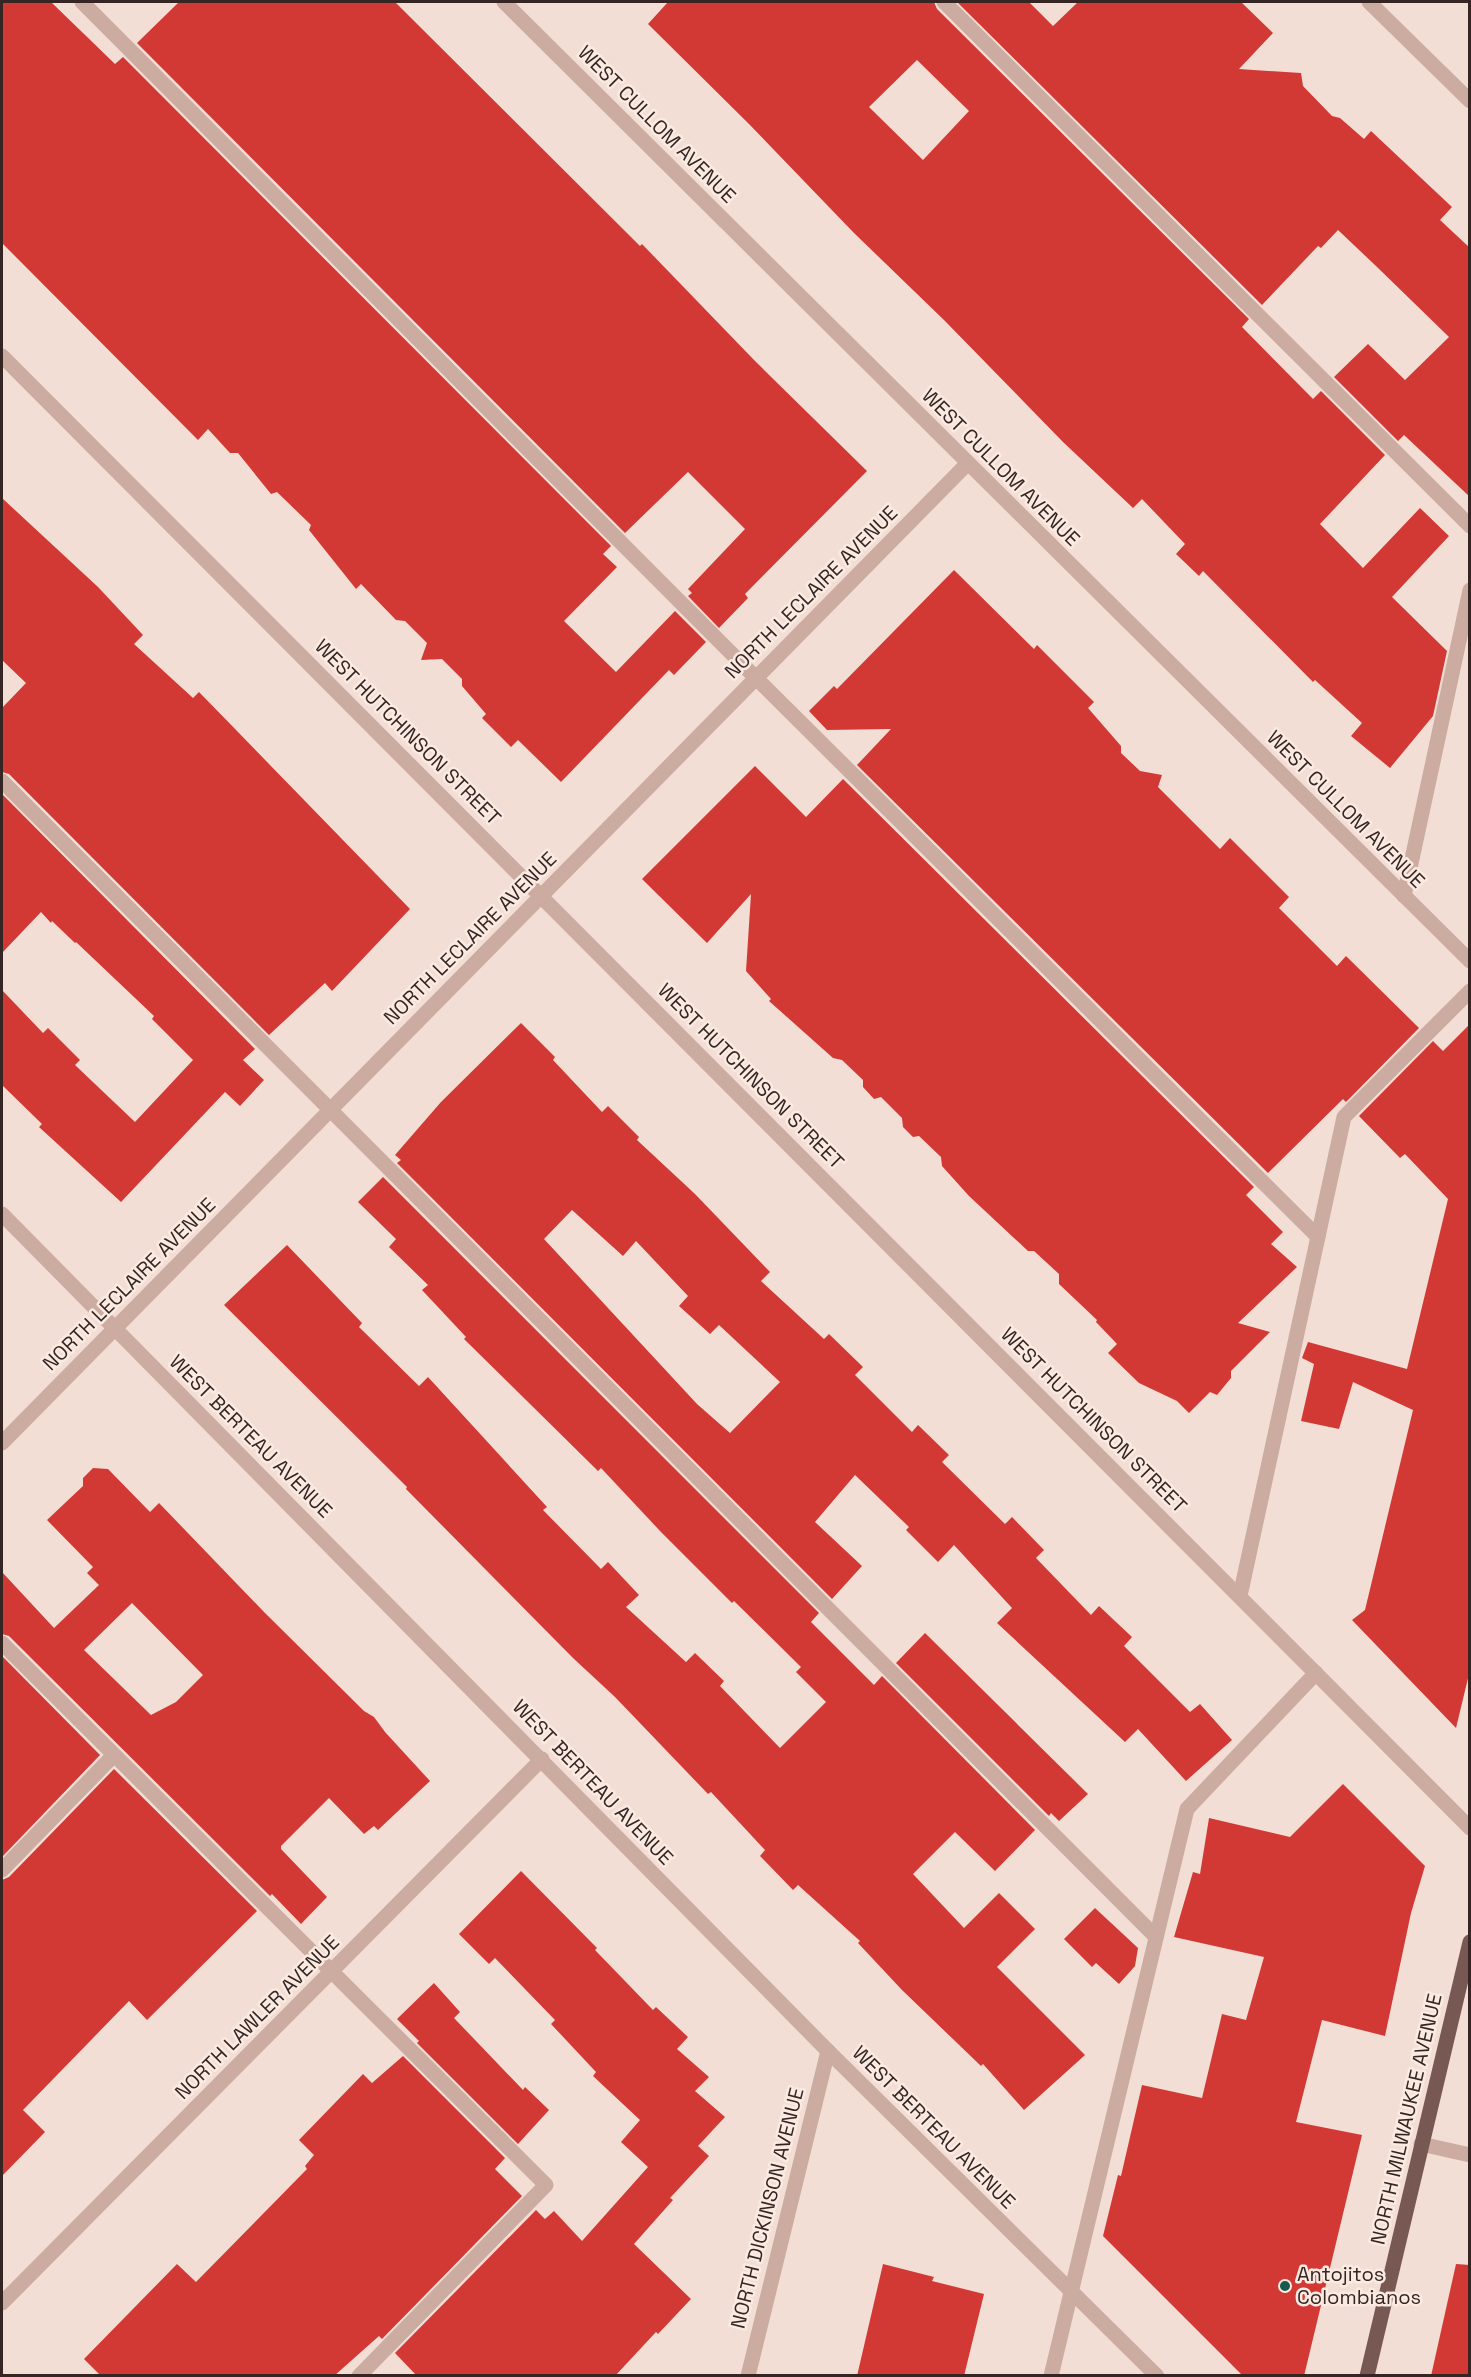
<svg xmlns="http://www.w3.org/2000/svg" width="1471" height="2377" font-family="'Space Grotesk',sans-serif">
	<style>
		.building { fill: #d23934; fill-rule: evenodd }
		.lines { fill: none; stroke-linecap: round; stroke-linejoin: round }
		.minor { stroke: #ccaba0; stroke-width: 15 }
		.major { stroke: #785853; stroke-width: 15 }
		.poi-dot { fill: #165a50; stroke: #fbeae1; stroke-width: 2 }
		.labels { text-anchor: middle; stroke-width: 5; stroke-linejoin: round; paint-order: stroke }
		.street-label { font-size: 20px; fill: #352624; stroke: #fbeae1 }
		.poi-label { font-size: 20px; fill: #352624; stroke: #fbeae1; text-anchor: start }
	</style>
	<rect width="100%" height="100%" fill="#f3ded5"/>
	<g class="building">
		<path d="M2 2H51L115 64 123 57 611 546 603 554 617 567 564 621 616 672 675 611 706 642 674 675 669 670 561 782 518 740 511 747 482 718 486 714 462 686V679L442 659 421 660 427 643 405 621 396 620 361 584 356 589 309 530 311 525 277 492 271 494 238 453H230L208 429 198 440 2 243Z"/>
		<path d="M179 2H395L640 246 642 244 755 361 867 471 745 594 748 598 719 628 688 596 692 593 688 589 745 529 688 472 625 533 137 43Z"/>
		<path d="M668 2H934L937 9 1249 319 1242 327 1313 399 1321 391 1385 455 1320 524 1363 568 1420 508 1449 536 1392 597 1447 651 1433 716 1390 768 1351 736 1362 723 1315 680 1313 682 1203 571 1199 576 1176 554 1185 544 1142 499 1133 508 1063 442 944 320 854 233 749 124 648 24ZM917 60 969 111 923 160 869 107Z"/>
		<path d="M957 2H1029L1053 26 1078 2H1241L1273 33 1239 69 1301 73 1303 86 1332 116 1340 118 1364 139 1371 131 1452 207 1440 220 1470 248V497L1404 435 1398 441 1334 377 1368 344 1405 380 1449 337 1376 266 1338 230 1321 248 1318 246 1262 305Z"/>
		<path d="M2 498 98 587 143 635 134 644 193 698 199 692 410 909 332 991 325 983 269 1035 9 774 2 772V708L26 683 2 660Z"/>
		<path d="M954 570 1034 649 1037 645 1094 702 1088 708 1121 746V753L1140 771 1162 775 1158 787 1220 849 1230 838 1289 897 1279 908 1337 966 1346 956 1419 1028 1346 1102 1343 1099 1268 1173 857 765 891 729 827 730 809 711 834 686 837 689Z"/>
		<path d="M755 766 806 817 843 779 1254 1187 1246 1195 1283 1232 1271 1244 1297 1267 1238 1323 1270 1332 1231 1371V1378L1217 1395 1210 1392 1189 1413 1177 1401 1139 1383 1108 1353 1117 1344 1096 1322 1097 1320 1059 1284V1274L1034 1251H1028L969 1196 942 1166 941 1157 919 1136 913 1137 903 1127 902 1118 881 1097 874 1099 863 1087V1080L842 1060 833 1058 769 1001 771 999 746 971 751 894 707 943 642 879Z"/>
		<path d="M2 794 255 1049 243 1060 264 1080 240 1106 225 1092 121 1202 39 1127 42 1124 2 1085V990L43 1033 48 1028 80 1060 75 1065 135 1122 193 1060 152 1019 154 1016 76 942 75 943 52 921 51 923 41 912 2 953Z"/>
		<path d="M521 1023 555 1057 553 1060 602 1112 608 1106 639 1137 637 1140 695 1194 770 1272 761 1281 824 1339 829 1334 863 1367 855 1375 912 1432 918 1425 949 1455 942 1462 1005 1524 1012 1517 1044 1550 1036 1558 1091 1615 1099 1606 1132 1637 1124 1646 1190 1712 1200 1704 1232 1740 1186 1781 1138 1729 1125 1742 997 1623 1012 1608 954 1545 938 1562 906 1530 909 1527 855 1475 815 1522 862 1566 832 1599 397 1163 401 1160 395 1155 441 1102ZM572 1210 623 1256 636 1241 688 1296 679 1306 710 1334 719 1325 780 1382 730 1433 697 1404 544 1239Z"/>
		<path d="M1470 1024V1670L1456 1728 1352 1620 1365 1610 1413 1410 1353 1382 1339 1429 1301 1421 1314 1364 1302 1358 1308 1342 1407 1369 1448 1199 1405 1154 1400 1158 1359 1116 1433 1041 1443 1051Z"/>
		<path d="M383 1177 819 1613 811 1622 874 1685 882 1676 1035 1830 995 1871 955 1832 913 1874 964 1928 999 1893 1035 1929 997 1967 1085 2055 1024 2110 983 2064 981 2066 902 1990 858 1943 860 1941 798 1885 793 1890 760 1856 765 1850 711 1792 708 1794 615 1697 573 1658 406 1489 407 1487 224 1305 287 1245 362 1323 359 1327 419 1386 428 1377 547 1507 543 1510 601 1569 608 1562 639 1595 626 1607 686 1662 695 1653 724 1681 720 1686 780 1748 826 1702 796 1672 801 1667 734 1601 732 1603 661 1532 601 1468 598 1471 464 1339 466 1337 422 1290 428 1285 389 1247 396 1239 358 1202Z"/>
		<path d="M93 1468 108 1469 150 1512 159 1503 264 1612 364 1711 374 1717 385 1732 430 1781 378 1830 374 1826 364 1834 329 1798 281 1846V1849L327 1897 301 1924 272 1894 270 1896 9 1636 2 1634V1572L54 1628 99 1585 87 1573 93 1567 47 1520 83 1486V1478ZM132 1603 203 1675 176 1702 151 1715 84 1650Z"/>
		<path d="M925 1633 1088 1794 1059 1821 1051 1813 1049 1816 896 1663Z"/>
		<path d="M2 1656 100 1755 2 1857Z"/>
		<path d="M114 1769 257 1911 147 2020 129 2001 23 2110 45 2132 2 2176V1880L9 1877Z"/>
		<path d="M1343 1784 1425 1866 1411 1913 1385 2036 1322 2020 1296 2122 1362 2135 1304 2376H1243L1103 2236 1118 2175 1121 2176 1142 2085 1202 2098 1222 2014 1246 2020 1264 1957 1174 1937 1193 1872 1200 1874 1209 1818 1290 1837Z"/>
		<path d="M521 1871 597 1948 595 1950 653 2010 656 2007 688 2037 677 2049 709 2077 695 2091 725 2117 698 2146 709 2156 670 2198 673 2200 634 2244 691 2299 658 2334 656 2332 615 2376H417L395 2353 536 2210 545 2219 554 2211 582 2241 648 2167 621 2142 640 2120 593 2076 596 2072 551 2024 555 2020 495 1958 489 1964 459 1934Z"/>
		<path d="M1095 1908 1138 1948 1135 1966 1119 1984 1096 1963 1092 1967 1064 1939Z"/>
		<path d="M434 1983 460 2012 454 2018 523 2090 525 2087 549 2110 518 2144 417 2043 419 2041 397 2019Z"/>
		<path d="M403 2056 505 2158 495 2169 522 2196 382 2339 379 2336 334 2376H101L84 2359 177 2264 196 2282 307 2169 305 2166 314 2155 299 2140 363 2074 372 2083Z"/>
		<path d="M883 2264 934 2277 932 2281 984 2294 964 2376H857Z"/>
		<path d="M1456 2264 1470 2265V2376H1431Z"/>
	</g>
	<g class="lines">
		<g class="minor">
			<path d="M82 2 756 678 1318 1237"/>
			<path d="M504 2 1470 961"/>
			<path d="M944 2 1470 526"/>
			<path d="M1369 2 1470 101"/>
			<path d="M2 356 1470 1828"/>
			<path d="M2 781 1156 1937"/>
			<path d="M1404 896 1470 590"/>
			<path d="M2 1214 828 2051 1157 2376"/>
			<path d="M2 1443 968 463"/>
			<path d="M1240 1596 1344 1117 1470 991"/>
			<path d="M2 1643 546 2185 359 2376"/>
			<path d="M2 1870 114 1755"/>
			<path d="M1421 2144 1470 2155"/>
			<path d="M2 2303 542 1759"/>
			<path d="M748 2376 828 2051"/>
			<path d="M1051 2376 1187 1809 1316 1673"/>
		</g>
		<path class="major" d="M1367 2376 1470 1942"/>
	</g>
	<circle class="poi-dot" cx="1285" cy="2286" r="6"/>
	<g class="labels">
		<g class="street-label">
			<text transform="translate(657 124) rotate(45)" y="7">WEST CULLOM AVENUE</text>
			<text transform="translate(1001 467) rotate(45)" y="7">WEST CULLOM AVENUE</text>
			<text transform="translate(811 592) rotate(-45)" y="7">NORTH LECLAIRE AVENUE</text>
			<text transform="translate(408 732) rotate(45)" y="7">WEST HUTCHINSON STREET</text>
			<text transform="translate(1346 809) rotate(45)" y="7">WEST CULLOM AVENUE</text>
			<text transform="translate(470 938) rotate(-45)" y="7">NORTH LECLAIRE AVENUE</text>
			<text transform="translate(751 1076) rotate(45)" y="7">WEST HUTCHINSON STREET</text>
			<text transform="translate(129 1284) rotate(-45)" y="7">NORTH LECLAIRE AVENUE</text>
			<text transform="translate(1094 1420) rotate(45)" y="7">WEST HUTCHINSON STREET</text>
			<text transform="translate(251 1436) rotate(45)" y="7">WEST BERTEAU AVENUE</text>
			<text transform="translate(593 1782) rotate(46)" y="7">WEST BERTEAU AVENUE</text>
			<text transform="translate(257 2017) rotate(-45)" y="7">NORTH LAWLER AVENUE</text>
			<text transform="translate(1406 2119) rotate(-77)" y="7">NORTH MILWAUKEE AVENUE</text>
			<text transform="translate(934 2127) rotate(45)" y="7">WEST BERTEAU AVENUE</text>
			<text transform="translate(767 2208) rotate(-76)" y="7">NORTH DICKINSON AVENUE</text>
		</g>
		<g class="poi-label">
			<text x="1297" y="2281">Antojitos<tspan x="1297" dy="23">Colombianos</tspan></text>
		</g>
	</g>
	<rect width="1471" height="2377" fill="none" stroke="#352624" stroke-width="6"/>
</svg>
